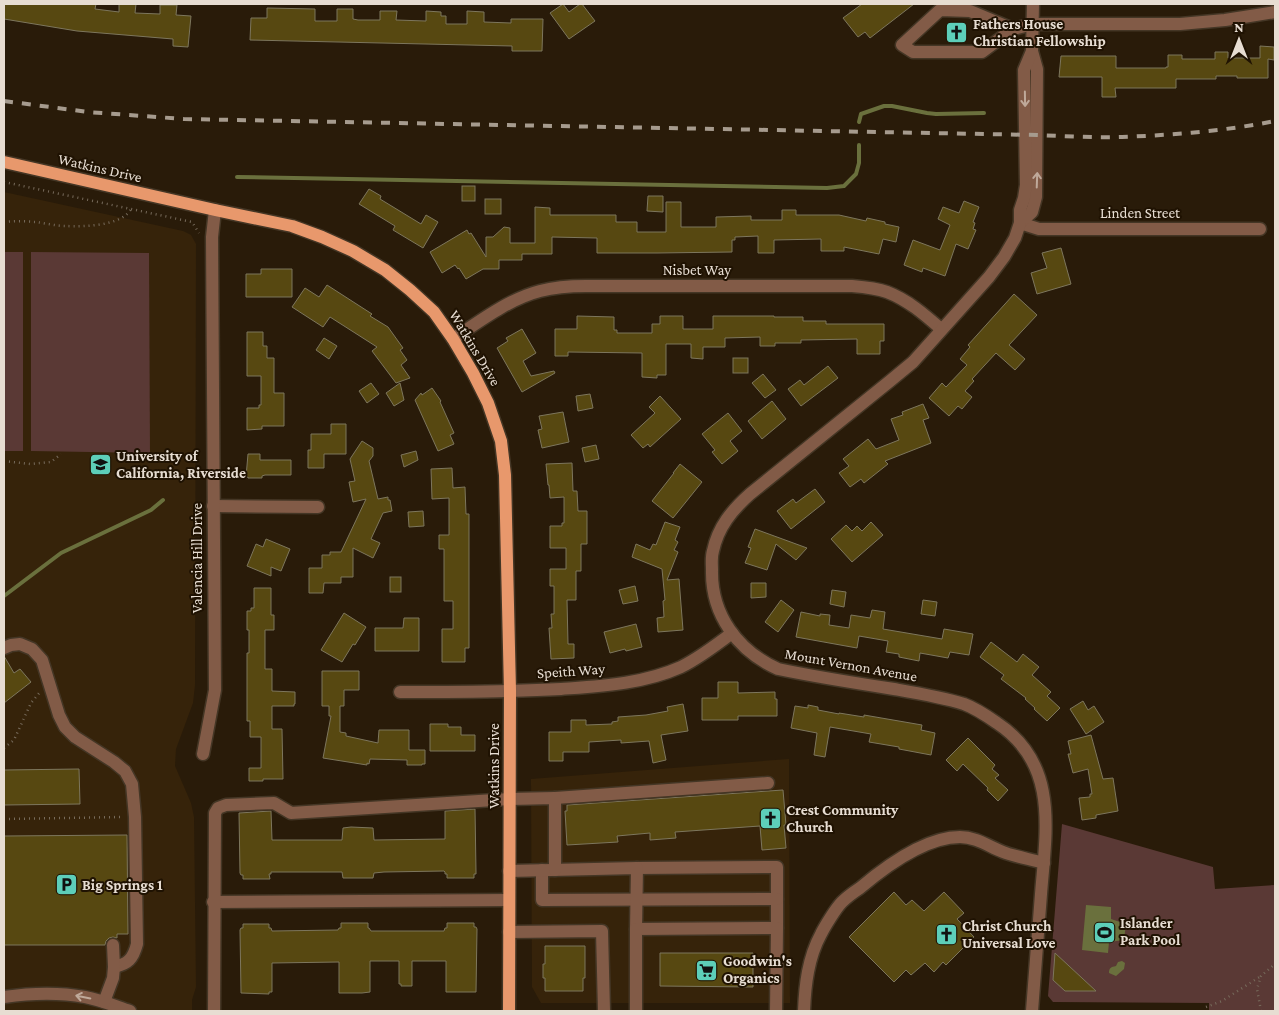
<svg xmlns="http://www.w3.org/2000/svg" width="1279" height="1015" font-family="'Crimson Pro',serif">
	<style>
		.built { fill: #36230a }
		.green { fill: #5a3935 }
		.water { fill: #6a703d }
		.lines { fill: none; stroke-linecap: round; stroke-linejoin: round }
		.stream { stroke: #6a703d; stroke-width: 4 }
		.building { fill: #574811; stroke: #7d765d }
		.minor-casing { stroke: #443625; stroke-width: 15 }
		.major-casing { stroke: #443625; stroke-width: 15 }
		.path { stroke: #776b5c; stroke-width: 2.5; stroke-dasharray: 1 4; stroke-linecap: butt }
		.minor { stroke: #825b47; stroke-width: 12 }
		.major { stroke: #e8986c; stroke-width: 12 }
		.rail { stroke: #a69b8e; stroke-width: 4; stroke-dasharray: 9 9; stroke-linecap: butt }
		.oneway { stroke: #bfa99a }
		.labels { text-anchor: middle; stroke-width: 4; stroke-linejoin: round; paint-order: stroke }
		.poi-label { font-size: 15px; font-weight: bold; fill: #e7ddd2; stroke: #1f1202; text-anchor: start }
		.street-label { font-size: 15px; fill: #e7ddd2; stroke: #1f1202 }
	</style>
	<rect width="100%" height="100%" fill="#291b09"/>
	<g class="built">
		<path d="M4 192 183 231 191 235 196 244 195 685 193 703 176 749 175 766 191 803 194 817 196 987 192 1000V1011H4Z"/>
		<path d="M789 759 790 1003H541L532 987 531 779Z"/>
	</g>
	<g class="green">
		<rect x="4" y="252" width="19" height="199"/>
		<path d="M31 252 149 253 150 453 31 451Z"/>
		<path d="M1062 824 1213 867 1215 889 1275 885V1011H1209V1003L1053 1002 1048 996Z"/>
	</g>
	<g class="water">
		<path d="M1086 905 1111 907V919L1126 924 1124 940 1109 942 1108 953 1082 950Z"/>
		<path d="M1122 961 1125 963 1124 969 1116 976 1109 973C1109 968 1111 967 1116 966L1118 962Z"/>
	</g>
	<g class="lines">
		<g class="stream">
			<path d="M859 122 861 114 884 106H892L927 113 936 114 984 113"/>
			<path d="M237 177 827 188 844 186 856 174 859 163V145"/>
			<path d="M4 596 61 553 151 510 163 500"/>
		</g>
	</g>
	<g class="building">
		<path d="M4 4H96L95 9 119 12V4H136L135 13 160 14V5H177L176 15 191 16 188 47 173 46V39L77 31 4 19Z"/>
		<path d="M563 4 569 12 580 4H582L595 21 569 39 550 13Z"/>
		<path d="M862 4H914L870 38 865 32 858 37 843 18Z"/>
		<path d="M267 8 315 9V21H337V9H353V19L358 20H380V11H397L396 20 426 21V11L441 12V16H446V24H467V11L484 12V22L511 23V19H543L542 51H512V46L250 40 251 18H267Z"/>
		<path d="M1260 46 1274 47V60L1268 59V78H1237V76H1216V79H1176V88H1115L1116 97H1102V77H1059L1061 56H1116V68H1166V67H1168V55H1182V59H1215V52H1228V58H1260Z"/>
		<rect x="462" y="186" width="13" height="15"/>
		<path d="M369 189 381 196 380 199 421 224 426 215 438 222 423 248 393 230 395 226 359 204Z"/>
		<path d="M648 196H663V212L647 211Z"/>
		<rect x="485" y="199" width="16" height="15"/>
		<path d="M964 201 979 207 973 222 975 223 973 229 976 230 968 249 956 244 945 276 923 268 922 272 904 265 913 240 940 250 950 225 938 219 943 207 959 213Z"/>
		<path d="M666 202H681V227H716V217L751 216V220H782V210H796V215H839L866 221 867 218 885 222V224L899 227 896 242 883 239 879 254 844 247V251H821V239L774 240V253H758V236L735 237V240H732V252L657 253H597V238L552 237V254H522V260H499V269H483L466 279 459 268 458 269 455 265 442 273 430 252 467 230 469 234 471 233 486 257V237H493L504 227 510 228V243H535V207L550 208V215H616V222H637V232H666Z"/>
		<path d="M1061 248 1071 284 1037 294 1031 273 1047 268 1042 253Z"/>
		<path d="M261 269H292V297H246V274H261Z"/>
		<path d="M327 285 372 314 370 316 388 327 403 348 400 350 407 360 401 365 410 378 396 383 372 351 377 347 330 317 323 327 292 307 305 288 319 297Z"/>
		<path d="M1014 294 1037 315 1009 345 1025 359 1015 370 996 353 972 379 974 381 965 391 972 397 962 409 958 406 949 416 929 398 942 383 946 387 967 365 960 359 970 347 968 345Z"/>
		<path d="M577 316 614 317V330H617V333H652V324H660V316H683V329H713V316H774V317H803V321H826V324H884V341H880V354H857V339L801 340V343H775V346H760V337L725 338V347H703V359L691 358V344H666V375H657V378L642 377V353L568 352V356H555V329H577Z"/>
		<path d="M522 329 536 353 523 361 531 376 554 371 555 373 522 392 497 348 508 341 506 338Z"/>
		<path d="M247 332H263V346H267V358H274V393H284V426H262V429L247 430V408H259V405H261V376H247Z"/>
		<path d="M324 338 337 346 329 359 316 350Z"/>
		<rect x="733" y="358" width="15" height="15"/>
		<path d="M828 366 838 378 801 406 788 389 800 380 804 385Z"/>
		<path d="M763 374 776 390 765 398 752 383Z"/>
		<path d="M371 383 379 394 367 403 359 391Z"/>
		<path d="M400 383 404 400 394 406 386 393Z"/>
		<path d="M432 388 441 401 440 402 454 433 450 435 454 444 438 451 415 400 421 393 422 395Z"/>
		<path d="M590 394 593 408 578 411 576 396Z"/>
		<path d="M660 396 681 419 650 447 648 444 643 448 631 435 655 413 649 407Z"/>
		<path d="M772 401 786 419 762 439 748 421Z"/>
		<path d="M923 404 929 418 923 420 931 443 885 461 888 464 864 483 861 479 850 487 839 473 849 466 843 459 868 439 876 449 899 440 891 419 903 415 902 412Z"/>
		<path d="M563 412 569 442 542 448 538 430 542 429 539 416Z"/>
		<path d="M728 413 742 431 730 441 738 451 722 464 712 452 715 450 702 434Z"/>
		<path d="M331 424H346V454H324V468H308V450H311V434H331Z"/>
		<path d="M362 441 373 448V456L369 461 378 499 388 497V500H390L392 511 383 513 371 539 380 543 373 558 353 548V577H341V583H324L323 593H309V568H322V555H330V552H341L366 499 353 502 349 482 355 481 350 459Z"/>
		<path d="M596 445 599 459 585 462 582 448Z"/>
		<path d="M416 451 418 460 404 467 401 455Z"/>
		<path d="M248 454H260V460H291V475H265L262 476V478H248V477H246Z"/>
		<path d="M572 463 573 491H577L578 511H587V544H581V571H576V600H567L568 644H574V658L551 659 549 628H552L551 614H554V586H550V569H566V548H550V526H562V523H564V497L550 498 549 485H548L546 464Z"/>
		<path d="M680 464 702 482 673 518 652 501 674 473H673Z"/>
		<path d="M452 468 453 488 465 487 466 514H469V648H465V662H442V629H453V601H444V549H439V535H449V498L432 499 431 469Z"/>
		<path d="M815 489 825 502 791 529 777 511 793 499 796 503Z"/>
		<path d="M423 511 424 526 409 527 408 512Z"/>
		<path d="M665 522 680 527 675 540 678 542 674 550 678 552 667 580 679 579 683 630 658 632 657 618 664 617 663 601 665 600 662 569 632 557 636 544 650 550 653 544 656 545Z"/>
		<path d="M871 522 883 535 852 562 831 539 846 525 852 531 857 526 862 531Z"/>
		<path d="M755 529 766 533 807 548 796 560 776 544 767 570 745 563 751 548 748 547Z"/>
		<path d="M266 539 290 549 281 571 271 567V576L247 566 256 544 263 547Z"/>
		<rect x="390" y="577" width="11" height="15"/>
		<path d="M751 583H766V597L751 598Z"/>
		<path d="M635 586 638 601 623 604 619 590Z"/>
		<path d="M254 588H271V615H274V630H265V669H272V691L295 692V704H294V706H272V729H282L283 779H263V781H249V768H261V737H250V721H247V653H249V630H247V611H251V608H254Z"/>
		<path d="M832 590 846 592 844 607 830 604Z"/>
		<path d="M781 600 794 610 778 632 765 622Z"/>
		<path d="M923 600 937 602 935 616 921 614Z"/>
		<path d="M872 610 885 612 883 629 942 639 944 629 973 634 969 655 950 652 948 658 920 653 919 661 899 657V654L886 652 888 641 859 636 857 648 796 637 801 612 820 616V614L830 615 829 625 849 628 851 615 870 618Z"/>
		<path d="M344 613 366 627 355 645 353 644 342 662 321 650Z"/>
		<path d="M404 618H419V651H375V628H403Z"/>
		<path d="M636 624 642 647 626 651 625 649 610 653 604 632Z"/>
		<path d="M991 642 1017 662 1023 654 1039 667 1032 675 1051 692 1047 696 1060 708 1047 721 1034 709 1035 708 1025 699 1026 698 1001 679 1004 675 980 657Z"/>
		<path d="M4 656 14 673 20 669 31 682 4 703Z"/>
		<path d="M322 671H359V690H344V706H340V732L346 733V736L378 743 379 730H409V750H425V764H422V765H407V760L370 759 369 764 367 763V765L323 758 331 716H329V706H322Z"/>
		<path d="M718 682H738V693L775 692V699H777V716H738V720H702V698H718Z"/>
		<path d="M1083 701 1088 710 1094 706 1104 722 1086 734 1070 709Z"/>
		<path d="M683 704 688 731 661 735 666 760 653 763 649 741 621 743V740L589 742V752H563V761H549V732H571V720H586V725L612 724V722L618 721V717L646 715 668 711 667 707Z"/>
		<path d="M808 705 818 707V710L839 714V713L864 717V715L922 725 921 730 935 733 931 755 899 749V747L869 742 871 734 830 727 825 757 814 755 817 733 791 728 795 706 808 708Z"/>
		<path d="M430 724H448V727H461V735H475V751H430Z"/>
		<path d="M1091 735 1103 779 1113 778 1118 811 1096 815V818L1082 820 1079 798 1090 797V794H1092L1088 769 1073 773 1068 754H1071L1068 741Z"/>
		<path d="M968 738 995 765 992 769 999 775 995 778 1008 790 998 801 987 790 988 788 963 764 957 771 946 760Z"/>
		<path d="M79 769 80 804 4 805V770Z"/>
		<path d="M783 790 786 825H784L786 848 762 850 760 826 675 832 676 838 650 840V833L617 836 618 842 567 845 565 811H567V805Z"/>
		<path d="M475 809 476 872V874H474V878H447V874H445V872L444 871 384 872 374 873 373 878H343L342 872H271V874H269L270 879H243V875H241L240 873 239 813 271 811 272 840H342L343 828 351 827 373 828 374 840 445 839V811Z"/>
		<path d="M127 835 128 934H117V938L113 937 109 938 106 941 105 945H4V836Z"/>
		<path d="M894 892 906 905 912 900 924 911 944 892 964 913 957 919 974 937 946 965 943 962 934 972 925 963 911 975 906 970 894 982 849 937Z"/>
		<path d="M341 923H368V928H369L371 931H444L445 928H447V923H474V927H476L477 929 476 992H446V961H412V986H401V984H399V961H370V992L362 993H339V962L272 963V992H269V994L241 993 240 930 241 928H243V924H269V928H271L272 931 338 930 339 928H341Z"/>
		<path d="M545 946H585V978H583V991H545V978H543V964H545Z"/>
		<path d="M660 953H753V987L660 986Z"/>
		<path d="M1055 953 1096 991H1065L1053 980Z"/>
	</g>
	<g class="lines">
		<defs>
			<g id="minor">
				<path d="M1013 29 982 52H913L902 45 940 10 970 11 1013 29 1033 24H1180L1225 20 1275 12"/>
				<path d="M1020 223 1039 229H1260"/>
				<path d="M1020 223 1032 212 1036 197 1037 69 1032 51 1033 4"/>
				<path d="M453 339C480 321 509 299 540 291 555 287 571 286 586 286H852C864 287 876 288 887 292 908 300 925 315 941 329"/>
				<path d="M213 506 318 507"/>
				<path d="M4 648 11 645 20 644 32 649 42 660 59 715 65 727 75 737 114 762 125 771 132 784 135 817 137 944C133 959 128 964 114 967"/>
				<path d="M400 692C453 692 507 692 561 689 601 686 643 684 681 667 699 658 715 646 732 633"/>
				<path d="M203 754 215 690 212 237 215 210"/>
				<path d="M555 798 768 783"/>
				<path d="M637 868 777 867V928"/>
				<path d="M542 870V900L777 899"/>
				<path d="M509 871 637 868 636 929"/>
				<path d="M213 902 509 900"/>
				<path d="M509 932 602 931 604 1011"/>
				<path d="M4 997C31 993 58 992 85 997 101 1000 115 1006 130 1011"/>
				<path d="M104 1002 113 978 114 967 113 945"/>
				<path d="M214 1011 215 813 218 808 226 805 274 803 291 813 510 799 555 798V870"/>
				<path d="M636 1011V929L777 928 776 1011"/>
				<path d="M804 1011C805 985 808 958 821 934 825 926 836 908 842 902 847 897 854 892 860 888 886 866 925 837 960 837 976 837 988 846 1003 852 1016 857 1030 859 1044 863"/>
				<path d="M1032 1011C1035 972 1038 933 1041 894 1046 830 1059 764 997 723 987 716 975 708 964 704 941 697 917 693 894 689 855 683 816 677 778 669 738 651 711 615 712 570 712 564 711 557 713 551 718 527 732 510 750 494L890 381 913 362 989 277 1004 257 1015 238 1020 223V210L1024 198 1026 185 1024 70 1032 51"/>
			</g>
			<path id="major" d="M4 162 215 210 292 226 322 237 353 251 385 270 410 290 434 312 453 339 473 373 488 403 501 441 505 475 510 691 509 1011"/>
		</defs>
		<use href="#minor" class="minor-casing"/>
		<use href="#major" class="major-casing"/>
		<g class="path">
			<path d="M4 182 192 222 199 233"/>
			<path d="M4 222C14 221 25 221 35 222 45 223 56 226 66 226 83 227 122 226 131 209"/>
			<path d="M4 461 30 464 51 462 61 454"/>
			<path d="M4 748 14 740 31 703 40 692"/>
			<path d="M4 819 122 817"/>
			<path d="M1206 1007 1222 1001 1261 976"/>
			<path d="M1261 1011 1257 989 1261 976 1275 964"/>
		</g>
		<use href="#minor" class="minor"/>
		<use href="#major" class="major"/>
		<path class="rail" d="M4 101 88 112 184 119 1037 135C1065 136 1094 138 1122 137 1173 135 1225 131 1275 121"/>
	</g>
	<defs><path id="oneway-shaft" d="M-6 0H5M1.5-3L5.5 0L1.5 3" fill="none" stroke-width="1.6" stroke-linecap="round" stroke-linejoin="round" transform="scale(1.25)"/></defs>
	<g class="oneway">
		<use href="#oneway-shaft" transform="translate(1025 99) rotate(89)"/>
		<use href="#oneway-shaft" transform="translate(1037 180) rotate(-88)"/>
		<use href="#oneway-shaft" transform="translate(83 997) rotate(-169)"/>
	</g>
	<defs>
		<symbol id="church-square" viewBox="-11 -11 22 22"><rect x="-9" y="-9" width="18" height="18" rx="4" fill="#5dceb9" stroke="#1f1202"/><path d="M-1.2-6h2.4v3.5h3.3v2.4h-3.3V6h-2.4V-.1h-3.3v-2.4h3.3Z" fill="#111"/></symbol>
		<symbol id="university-square" viewBox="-11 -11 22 22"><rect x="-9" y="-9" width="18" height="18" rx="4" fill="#5dceb9" stroke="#1f1202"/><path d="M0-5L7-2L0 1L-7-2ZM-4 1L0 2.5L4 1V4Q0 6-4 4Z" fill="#111"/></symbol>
		<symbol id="parking-square" viewBox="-11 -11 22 22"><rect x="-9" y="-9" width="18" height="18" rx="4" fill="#5dceb9" stroke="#1f1202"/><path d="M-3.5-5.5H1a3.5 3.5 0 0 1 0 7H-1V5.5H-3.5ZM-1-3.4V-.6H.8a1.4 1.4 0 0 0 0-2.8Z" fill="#111"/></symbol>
		<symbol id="stadium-square" viewBox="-11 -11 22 22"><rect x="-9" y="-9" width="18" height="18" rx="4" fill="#5dceb9" stroke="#1f1202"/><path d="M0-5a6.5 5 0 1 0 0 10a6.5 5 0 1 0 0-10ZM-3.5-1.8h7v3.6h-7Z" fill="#111"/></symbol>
		<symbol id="supermarket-square" viewBox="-11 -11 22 22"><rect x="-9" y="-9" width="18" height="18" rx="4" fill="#5dceb9" stroke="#1f1202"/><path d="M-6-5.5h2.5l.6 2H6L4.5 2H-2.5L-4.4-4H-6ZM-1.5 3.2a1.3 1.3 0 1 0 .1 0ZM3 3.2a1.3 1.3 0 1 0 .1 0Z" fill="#111"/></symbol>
	</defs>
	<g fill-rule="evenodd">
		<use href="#church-square" x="944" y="20" width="25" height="25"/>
		<use href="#university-square" x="88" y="452" width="25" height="25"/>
		<use href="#church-square" x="758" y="806" width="25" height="25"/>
		<use href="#parking-square" x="54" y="872" width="25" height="25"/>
		<use href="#stadium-square" x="1092" y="920" width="25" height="25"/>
		<use href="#church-square" x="934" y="922" width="25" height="25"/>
		<use href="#supermarket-square" x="694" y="958" width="25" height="25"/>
	</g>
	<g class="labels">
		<g class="poi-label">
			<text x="973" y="29">Fathers House<tspan x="973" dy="17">Christian Fellowship</tspan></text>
			<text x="116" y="461">University of<tspan x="116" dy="17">California, Riverside</tspan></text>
			<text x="786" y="815">Crest Community<tspan x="786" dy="17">Church</tspan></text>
			<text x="82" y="890">Big Springs 1</text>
			<text x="1120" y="928">Islander<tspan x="1120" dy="17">Park Pool</tspan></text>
			<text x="962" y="931">Christ Church<tspan x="962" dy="17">Universal Love</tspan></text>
			<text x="723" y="966">Goodwin's<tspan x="723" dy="17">Organics</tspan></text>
		</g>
		<g class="street-label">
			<text transform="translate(100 168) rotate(13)" y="5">Watkins Drive</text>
			<text x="1140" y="218">Linden Street</text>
			<text x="697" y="275">Nisbet Way</text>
			<text transform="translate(475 348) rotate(59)" y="5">Watkins Drive</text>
			<text transform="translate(197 558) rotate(-90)" y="5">Valencia Hill Drive</text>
			<text transform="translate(851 665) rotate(10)" y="5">Mount Vernon Avenue</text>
			<text transform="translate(571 671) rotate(-4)" y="5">Speith Way</text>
			<text transform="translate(494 766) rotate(-90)" y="5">Watkins Drive</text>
		</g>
	</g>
	<rect width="1279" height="1015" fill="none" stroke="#e7ddd2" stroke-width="10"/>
	<g transform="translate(1239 40)" stroke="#1f1202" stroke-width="4" paint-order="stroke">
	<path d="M0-4L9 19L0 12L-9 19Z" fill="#e7ddd2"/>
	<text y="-8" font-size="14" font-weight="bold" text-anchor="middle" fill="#e7ddd2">N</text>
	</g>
</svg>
